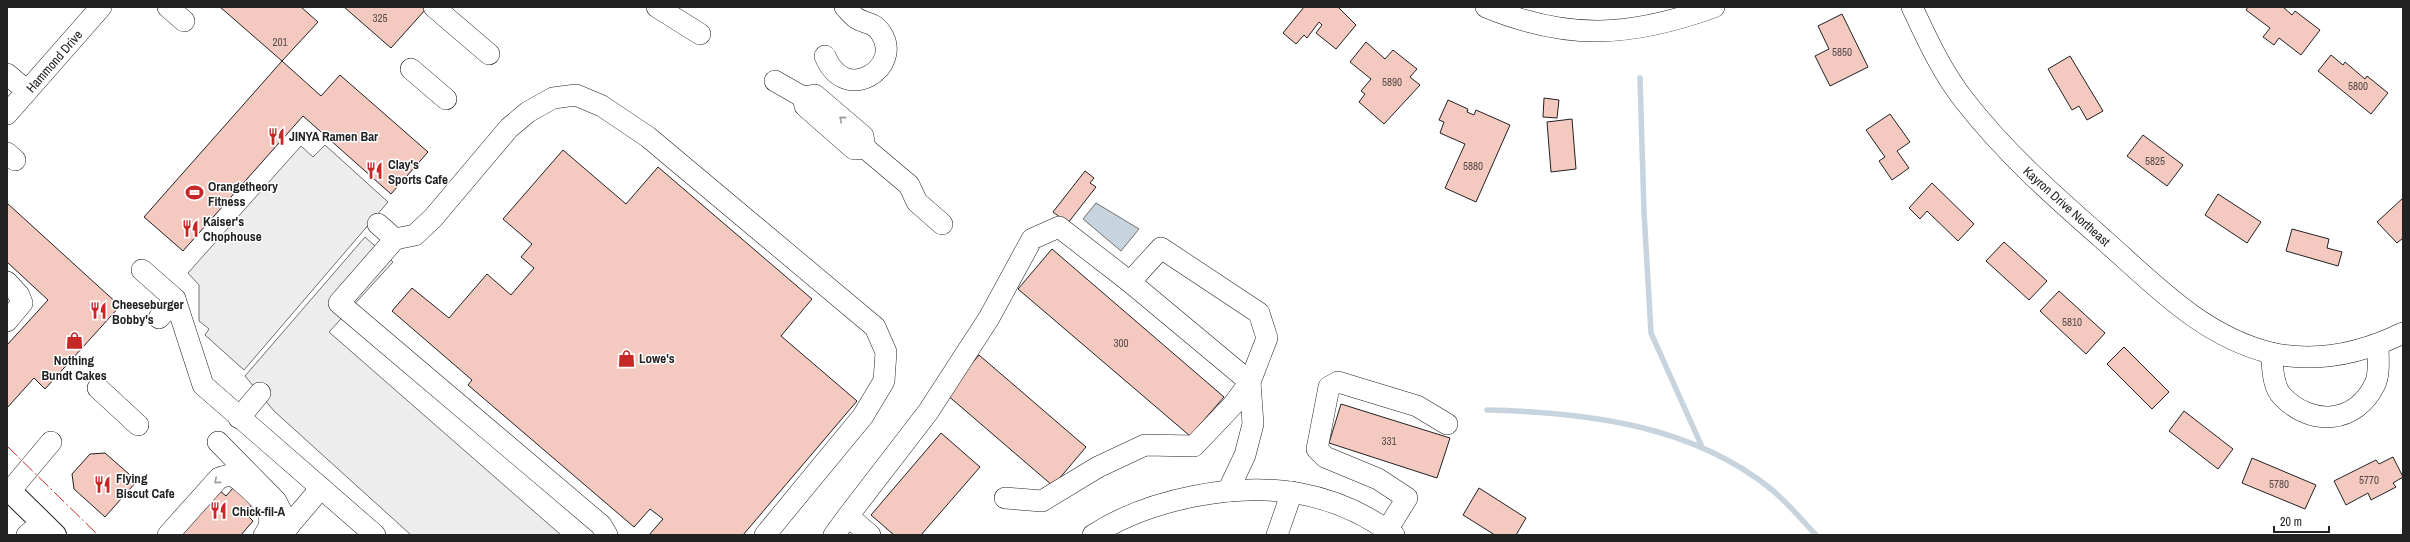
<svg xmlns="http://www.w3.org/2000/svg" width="2410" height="542" font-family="'Archivo Narrow',sans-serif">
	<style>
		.parking { fill: #ededed; stroke: #6f6f6f }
		.water { fill: #c7d3dd; stroke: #6f6f6f }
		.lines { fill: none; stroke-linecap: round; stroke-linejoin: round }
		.stream { stroke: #c7d3dd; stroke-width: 5.5 }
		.building { fill: #f3c9c0; stroke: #222 }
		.minor-casing { stroke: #222; stroke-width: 22 }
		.major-casing { stroke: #222; stroke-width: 24 }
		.minor { stroke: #fff; stroke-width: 21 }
		.major { stroke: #fff; stroke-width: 22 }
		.power { stroke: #c62828; stroke-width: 1; stroke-dasharray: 14 3 2 3; stroke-linecap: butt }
		.oneway { stroke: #9c9c9c }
		.labels { text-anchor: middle; stroke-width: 3; stroke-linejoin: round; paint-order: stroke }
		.number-label { font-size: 11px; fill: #564c4a }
		.street-label { font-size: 13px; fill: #222; stroke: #fff }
		.poi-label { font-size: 13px; font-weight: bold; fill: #222; stroke: #fff; text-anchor: start }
	</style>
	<rect width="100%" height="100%" fill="#fff"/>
	<g class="parking">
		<path d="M325 145 388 202 244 370 205 335 209 329 199 321V285L188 273 301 146 313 157Z"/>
		<path d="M365 237 393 262 329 332 561 535H411L274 411 245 376Z"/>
	</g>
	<path class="water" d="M1096 203 1139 229 1121 251 1083 219Z"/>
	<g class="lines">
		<g class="stream">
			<path d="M1640 78 1644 212 1651 333 1702 447"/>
			<path d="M1487 410C1585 412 1692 425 1771 489 1788 503 1801 519 1816 535"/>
		</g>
	</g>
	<g class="building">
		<path d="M220 7H301L318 22 282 61Z"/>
		<path d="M344 7H422L425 10 391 48Z"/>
		<path d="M1304 7H1338L1356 25 1336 49 1316 33 1322 25 1319 22 1307 38 1304 35 1296 44 1283 33Z"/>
		<path d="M2248 7H2283L2292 15 2295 11 2320 30 2301 55 2279 38 2274 45 2263 37 2270 28 2246 10Z"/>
		<path d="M1842 14 1868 67 1830 86 1815 56 1829 49 1818 26Z"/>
		<path d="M1366 42 1385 59 1393 50 1417 69 1410 77 1420 85 1384 124 1359 102 1365 94 1361 91 1371 79 1350 62Z"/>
		<path d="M2331 55 2343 65 2345 62 2365 79 2367 76 2388 93 2371 114 2318 71Z"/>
		<path d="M2070 56 2103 111 2087 120 2079 106 2072 110 2048 69Z"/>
		<path d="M282 61 321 96 340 75 428 152 391 194 303 116 183 251 144 217Z"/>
		<path d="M1544 98 1559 100 1557 118 1543 117Z"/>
		<path d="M1448 100 1468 109 1467 112 1474 115 1476 110 1510 125 1476 202 1445 188 1465 144 1440 133 1444 122 1439 120Z"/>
		<path d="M1890 114 1910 142 1897 151 1909 168 1892 180 1879 161 1885 157 1866 130Z"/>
		<path d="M1572 119 1576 169 1551 172 1547 122Z"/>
		<path d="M2143 135 2183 165 2167 186 2127 156Z"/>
		<path d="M563 150 626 204 658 167 812 299 781 336 857 401 743 535H649L663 519 650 509 634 527 468 385 472 380 392 311 412 288 449 318 487 274 511 295 534 268 521 257 532 244 503 219Z"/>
		<path d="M1085 171 1094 178 1090 183 1096 187 1068 223 1053 212Z"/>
		<path d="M1932 183 1974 224 1958 241 1927 211 1920 219 1909 208Z"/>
		<path d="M2218 194 2261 222 2247 243 2205 215Z"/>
		<path d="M2403 198V238L2397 243 2377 222Z"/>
		<path d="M7 203 120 306 45 389 34 378 7 408V345L48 300 7 262Z"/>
		<path d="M2292 229 2329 239 2327 248 2342 252 2338 266 2286 251Z"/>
		<path d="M2004 242 2047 281 2029 300 1986 261Z"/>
		<path d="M1052 249 1224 397 1190 436 1018 289Z"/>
		<path d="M2059 291 2105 333 2086 354 2040 311Z"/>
		<path d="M2124 347 2169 392 2152 409 2107 364Z"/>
		<path d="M979 355 1086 447 1053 486 946 394Z"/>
		<path d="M1341 404 1450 438 1437 478 1329 443Z"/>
		<path d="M2184 411 2233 449 2218 469 2169 431Z"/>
		<path d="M941 433 980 467 921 535H894L871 515Z"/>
		<path d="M105 453 137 481 105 517 74 489 72 474 90 454Z"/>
		<path d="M2393 457 2403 477 2393 483 2396 487 2371 500 2368 493 2346 505 2334 481 2376 460 2379 464Z"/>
		<path d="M2252 458 2316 485 2305 509 2242 483Z"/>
		<path d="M234 487 253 503 245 513 253 521 241 535H180L219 490 226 496Z"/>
		<path d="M1479 488 1526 518 1516 535H1495L1463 515Z"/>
	</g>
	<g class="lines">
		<defs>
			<g id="minor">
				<path d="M168 7 184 21"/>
				<path d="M434 7 489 54"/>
				<path d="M657 7 700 34"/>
				<path d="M1486 7C1569 41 1630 37 1714 7"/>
				<path d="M1912 7C1927 39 1942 72 1964 100 2005 153 2054 196 2104 240 2155 285 2202 336 2271 353 2316 363 2362 353 2403 333"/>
				<path d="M825 56C845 106 904 67 881 33 873 21 865 24 856 18 852 15 848 10 845 7"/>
				<path d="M411 69 446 99"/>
				<path d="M7 74 27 91"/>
				<path d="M775 81 803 97 815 95 863 136 865 148 909 185 917 202 942 224"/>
				<path d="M803 97 805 106 854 149 865 148"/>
				<path d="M7 114 101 7"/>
				<path d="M7 153 15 160"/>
				<path d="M378 224 395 239 339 303 601 525 607 535"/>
				<path d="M395 239 415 235 433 218 509 128 528 112 553 98 576 95 602 106 648 137 875 327 886 352 884 381 863 416 765 535"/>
				<path d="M142 270 175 299 203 385 375 535"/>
				<path d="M7 282 19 295 22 303 7 321"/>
				<path d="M1130 282 1250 382 1253 424 1245 455 1228 491"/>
				<path d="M159 318 175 299"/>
				<path d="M2271 353C2273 366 2272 386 2282 396 2311 427 2356 424 2375 384 2380 374 2378 356 2378 345"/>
				<path d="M98 388 138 425"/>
				<path d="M239 418 260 393"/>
				<path d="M218 442 276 501 289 526"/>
				<path d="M10 491 51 442"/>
				<path d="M1387 530 1407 498 1378 479 1325 457 1317 449 1329 387 1338 382 1417 406 1447 424"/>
				<path d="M27 535 42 523"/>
				<path d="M168 535 219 478C223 477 227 475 231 475 237 477 241 482 246 486 260 498 280 517 264 535"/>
				<path d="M281 535 321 488"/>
				<path d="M834 535 848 516"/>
				<path d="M870 535 848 516 928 412 989 318 1032 239 1059 227 1130 282 1161 248 1259 313 1267 338 1250 382 1233 405 1194 446 1145 445 1098 467 1042 501 1005 498"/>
				<path d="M1093 535C1124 515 1159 503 1195 496 1267 482 1333 490 1394 535"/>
				<path d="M1277 535 1292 492"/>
			</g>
			<path id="major" d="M7 488 55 535"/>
		</defs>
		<use href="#minor" class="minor-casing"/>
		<use href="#major" class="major-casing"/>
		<use href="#minor" class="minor"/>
		<use href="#major" class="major"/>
		<path class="power" d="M7 446 98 535"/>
	</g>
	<defs><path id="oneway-chevron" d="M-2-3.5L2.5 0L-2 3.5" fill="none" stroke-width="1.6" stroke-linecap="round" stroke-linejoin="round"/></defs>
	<g class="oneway">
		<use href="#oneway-chevron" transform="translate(842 119) rotate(-139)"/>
		<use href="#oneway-chevron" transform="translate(217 481) rotate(139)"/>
	</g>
	<defs>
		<symbol id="restaurant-bare" viewBox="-9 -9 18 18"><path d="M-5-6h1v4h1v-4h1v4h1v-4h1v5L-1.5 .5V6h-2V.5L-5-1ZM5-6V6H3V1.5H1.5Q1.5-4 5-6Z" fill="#c62828" stroke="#fff" stroke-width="2.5" paint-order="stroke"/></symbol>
		<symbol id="stadium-bare" viewBox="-9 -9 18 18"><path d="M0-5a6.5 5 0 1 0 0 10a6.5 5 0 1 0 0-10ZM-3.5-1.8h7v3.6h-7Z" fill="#c62828" stroke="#fff" stroke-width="2.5" paint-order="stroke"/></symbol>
		<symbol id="shop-bare" viewBox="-9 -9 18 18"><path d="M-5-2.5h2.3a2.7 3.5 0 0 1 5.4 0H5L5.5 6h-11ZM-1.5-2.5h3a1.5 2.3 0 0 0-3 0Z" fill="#c62828" stroke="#fff" stroke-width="2.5" paint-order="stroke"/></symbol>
	</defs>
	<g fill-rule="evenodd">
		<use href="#restaurant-bare" x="264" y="124" width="25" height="25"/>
		<use href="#restaurant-bare" x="362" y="158" width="25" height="25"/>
		<use href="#stadium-bare" x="182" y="180" width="25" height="25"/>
		<use href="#restaurant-bare" x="178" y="216" width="25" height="25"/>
		<use href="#restaurant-bare" x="86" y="298" width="25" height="25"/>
		<use href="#shop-bare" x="62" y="328" width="25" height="25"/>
		<use href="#shop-bare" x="614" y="346" width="25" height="25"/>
		<use href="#restaurant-bare" x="90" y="472" width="25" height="25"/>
		<use href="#restaurant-bare" x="206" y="498" width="25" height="25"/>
	</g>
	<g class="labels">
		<g class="number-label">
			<text x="380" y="22">325</text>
			<text x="280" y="46">201</text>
			<text x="1842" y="56">5850</text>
			<text x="1392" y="86">5890</text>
			<text x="2358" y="90">5800</text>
			<text x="2155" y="165">5825</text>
			<text x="1473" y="170">5880</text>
			<text x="2072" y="326">5810</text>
			<text x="1121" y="347">300</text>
			<text x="1389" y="445">331</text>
			<text x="2369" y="484">5770</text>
			<text x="2279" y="488">5780</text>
		</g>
		<g class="street-label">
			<text transform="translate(54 61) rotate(-49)" y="5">Hammond Drive</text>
			<text transform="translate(2067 206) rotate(42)" y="5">Kayron Drive Northeast</text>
		</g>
		<g class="poi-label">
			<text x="289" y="141">JINYA Ramen Bar</text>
			<text x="388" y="169">Clay's<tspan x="388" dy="15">Sports Cafe</tspan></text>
			<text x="208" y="191">Orangetheory<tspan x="208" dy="15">Fitness</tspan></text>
			<text x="203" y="226">Kaiser's<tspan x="203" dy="15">Chophouse</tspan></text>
			<text x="112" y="309">Cheeseburger<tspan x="112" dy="15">Bobby's</tspan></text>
			<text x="639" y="363">Lowe's</text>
			<text x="74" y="365" text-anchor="middle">Nothing<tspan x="74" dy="15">Bundt Cakes</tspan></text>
			<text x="116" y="483">Flying<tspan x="116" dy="15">Biscut Cafe</tspan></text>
			<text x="232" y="516">Chick-fil-A</text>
		</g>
	</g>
	<rect width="2410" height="542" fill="none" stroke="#222222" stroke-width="16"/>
	<path d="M2274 526v6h55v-6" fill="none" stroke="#222222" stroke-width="2"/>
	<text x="2280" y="526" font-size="12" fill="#222222" stroke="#ffffff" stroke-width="3" paint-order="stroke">20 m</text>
</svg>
